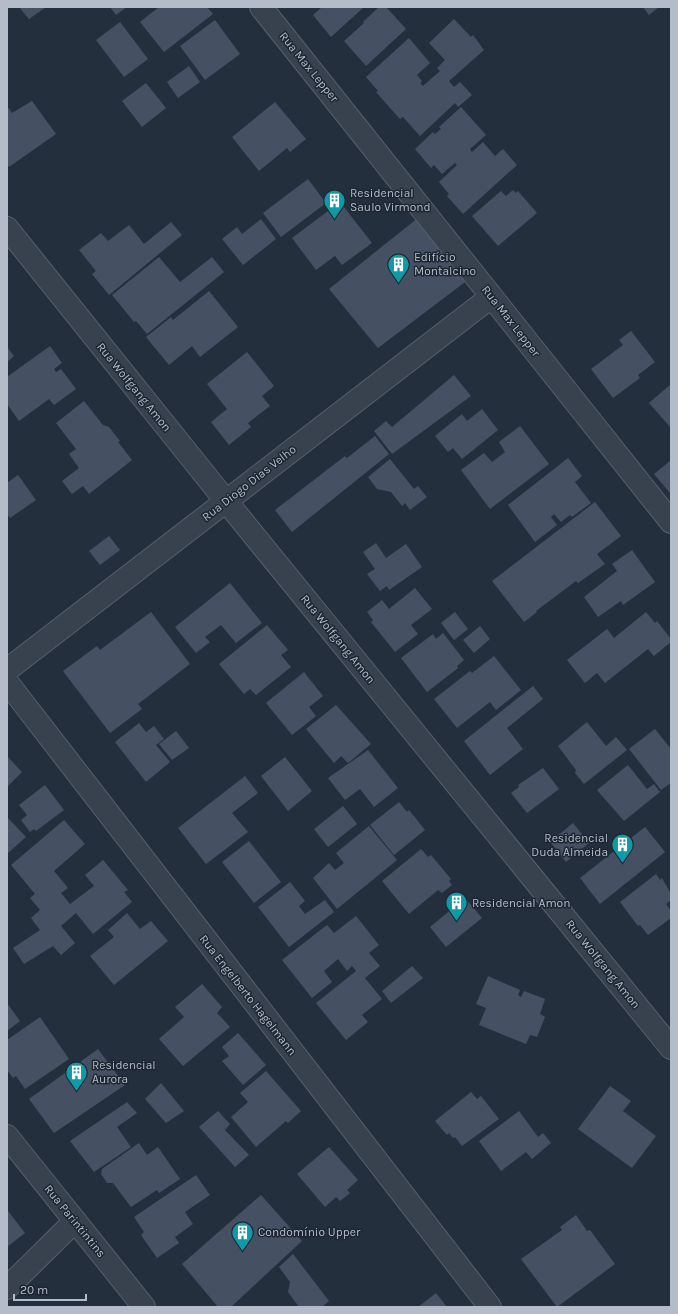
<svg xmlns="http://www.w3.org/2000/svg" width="678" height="1314" font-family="Karla,sans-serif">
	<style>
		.building { fill: #455162 }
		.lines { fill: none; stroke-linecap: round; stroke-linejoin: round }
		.minor-casing { stroke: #565f6c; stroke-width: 24 }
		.minor { stroke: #38414e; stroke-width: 22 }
		.labels { text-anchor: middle; stroke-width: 3; stroke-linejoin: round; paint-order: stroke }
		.street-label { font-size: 12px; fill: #b4bcc9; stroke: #1d2633 }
		.poi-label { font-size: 12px; fill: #b4bcc9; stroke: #1d2633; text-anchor: start }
	</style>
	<rect width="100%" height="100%" fill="#242f3e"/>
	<g class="building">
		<path d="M19 7H46L29 19Z"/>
		<path d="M110 7H127L116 15Z"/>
		<path d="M159 7H207L213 14 164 52 140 22Z"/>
		<path d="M322 7H364L331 37 313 15Z"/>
		<path d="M379 7H386L406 29 366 66 344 41 364 23 363 22Z"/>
		<path d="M643 7H659L649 15Z"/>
		<path d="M454 19 471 37 473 35 484 50 449 81 454 87 460 82 472 95 458 107 455 103 420 136 403 117 400 119 391 109 376 92 378 91 366 77 409 38 430 63 417 75 422 81 420 83 423 86 440 71 437 68 445 60 429 43Z"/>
		<path d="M215 20 240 54 205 80 180 46Z"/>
		<path d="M120 22 148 59 124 77 96 40Z"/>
		<path d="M189 66 200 82 178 98 167 82Z"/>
		<path d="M146 83 166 108 142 127 122 101Z"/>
		<path d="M32 101 56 134 9 167 7 164V106L12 113Z"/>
		<path d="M275 102 306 139 290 152 287 148 259 171 232 137Z"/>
		<path d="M461 107 486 135 470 149 472 152 483 142 495 156 503 149 517 165 463 214 447 196 449 194 439 182 457 165 455 163 442 174 434 165 431 168 415 149 433 132 435 134 441 129 439 127Z"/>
		<path d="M308 179 326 203 281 237 263 213Z"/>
		<path d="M513 190 516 193 518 191 537 213 498 246 472 216 501 191 506 196Z"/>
		<path d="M340 202 372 243 342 265 335 256 316 270 292 238Z"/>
		<path d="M419 217 469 279 378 348 329 289Z"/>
		<path d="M261 219 276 239 243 265 222 239 237 227 242 234Z"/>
		<path d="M171 222 182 235 109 295 92 274 96 271 79 250 101 233 108 241 129 225 144 244Z"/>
		<path d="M159 257 180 282 212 257 224 272 147 334 136 321 134 322 112 295Z"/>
		<path d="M209 291 238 327 200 357 192 346 169 365 146 337 171 317 173 320Z"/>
		<path d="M631 331 655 362 638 375 640 378 613 398 591 369 623 345 619 340Z"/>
		<path d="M50 346 62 363 54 369 56 372 61 369 76 389 54 405 49 399 19 421 7 404V377Z"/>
		<path d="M7 347 14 356 7 362Z"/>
		<path d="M247 352 274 386 262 396 270 406 248 423 251 427 229 445 211 422 227 409 207 384Z"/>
		<path d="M454 375 471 396 392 454 374 431 386 421 392 427Z"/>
		<path d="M671 384V428L649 403Z"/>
		<path d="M84 401 103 425 109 427 120 441 118 442 132 460 89 494 83 486 72 494 62 481 79 468 69 454 76 449 56 423Z"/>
		<path d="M482 409 498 430 462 459 453 448 448 452 435 436 462 414 467 421Z"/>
		<path d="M520 426 549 464 490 509 461 470 484 453 492 462 505 452 499 442Z"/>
		<path d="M375 436 389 454 292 532 275 510 345 456 347 458Z"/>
		<path d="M568 458 582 476 575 482 591 503 572 517 570 515 561 522 554 514 551 517 557 525 535 542 508 505Z"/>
		<path d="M390 459 414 489 418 486 427 497 410 510 405 503 402 506 391 492 377 489 368 477Z"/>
		<path d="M671 460V492L670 493 654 474Z"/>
		<path d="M18 475 36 500 10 518 7 514V483Z"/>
		<path d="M595 502 621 536 597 554 605 564 578 583 576 581 536 611 537 612 524 622 492 581Z"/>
		<path d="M109 536 120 550 100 565 89 551Z"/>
		<path d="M376 543 386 558 406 544 422 567 389 590 387 586 380 591 367 574 375 569 363 552Z"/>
		<path d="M632 550 655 582 623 605 621 601 598 617 584 597 617 571 612 564Z"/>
		<path d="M230 583 262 623 236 643 221 625 205 637 210 642 196 653 175 627Z"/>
		<path d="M415 588 432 609 411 625 418 634 395 652 371 622 373 620 367 612 382 600 389 609Z"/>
		<path d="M151 612 190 664 138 704 142 709 110 733 63 671 97 646 100 650Z"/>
		<path d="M455 612 468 629 454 640 441 623Z"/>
		<path d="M646 612 655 623 657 621 671 639V642L654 656 648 649 605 683 597 673 585 683 567 660 607 629 614 638Z"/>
		<path d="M267 625 288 650 281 655 291 667 256 695 250 689 244 694 219 664Z"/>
		<path d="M480 626 490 639 474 653 463 640Z"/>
		<path d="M443 633 464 660 457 666 458 668 427 692 401 658 433 634 436 639Z"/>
		<path d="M494 656 521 690 496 710 490 702 457 728 434 699 470 671 472 673Z"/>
		<path d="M304 672 323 696 309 707 316 716 292 735 266 703Z"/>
		<path d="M533 686 543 699 507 728 523 749 490 775 464 741Z"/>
		<path d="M336 705 371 744 348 763 341 756 334 763 306 729Z"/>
		<path d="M587 722 606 746 616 737 627 750 584 784 575 773 576 770 558 746Z"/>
		<path d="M139 723 146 732 154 726 164 739 156 745 170 762 146 782 115 742Z"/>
		<path d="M655 729 671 749V783L661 790 629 749Z"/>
		<path d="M176 731 189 748 172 760 159 744Z"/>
		<path d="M368 750 398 788 374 807 360 789 345 800 328 778Z"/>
		<path d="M7 756 22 772 7 787Z"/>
		<path d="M285 757 312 791 288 811 261 776Z"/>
		<path d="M628 765 647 789 654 784 660 792 624 821 597 790Z"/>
		<path d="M543 768 559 789 527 813 511 793 519 787 518 785Z"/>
		<path d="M245 776 258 793 232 813 248 832 206 864 178 828Z"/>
		<path d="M45 785 64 810 36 831 34 829 30 832 21 820 27 815 19 805Z"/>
		<path d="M399 802 407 812 409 810 425 830 394 855 370 825Z"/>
		<path d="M343 806 357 824 328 847 314 829Z"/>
		<path d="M7 817 26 837 7 854Z"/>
		<path d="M64 820 85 844 54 871 68 888 61 893 70 904 94 886 85 875 103 860 128 890 124 892 132 902 93 934 76 913 61 926 75 943 61 955 53 946 24 964 13 948 40 930 31 918 40 910 30 898 35 894 11 865Z"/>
		<path d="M573 823 589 843 566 862 550 842Z"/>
		<path d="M369 826 397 860 337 909 313 878 329 863 335 870 344 863 336 853Z"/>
		<path d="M645 827 665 852 600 904 580 878Z"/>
		<path d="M249 841 281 882 254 903 222 862Z"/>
		<path d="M421 849 428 857 431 855 451 879 449 881 452 885 442 893 438 890 409 914 382 881Z"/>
		<path d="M656 874 660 880 662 878 671 894V900L666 904 671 911V918L648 935 640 925 638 926 620 902Z"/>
		<path d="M290 882 305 901 299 906 305 914 325 900 334 912 289 947 258 907Z"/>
		<path d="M465 898 482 918 446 947 430 927Z"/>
		<path d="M127 913 140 929 151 921 168 941 114 985 90 956 114 937 108 930Z"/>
		<path d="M356 916 379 945 369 953 380 966 365 978 382 999 362 1015 368 1022 346 1040 316 1003 356 971 352 966 347 971 338 959 324 971 332 982 312 998 282 960 327 925 334 933Z"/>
		<path d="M412 966 423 978 391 1003 382 991Z"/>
		<path d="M488 976 520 990 518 995 521 997 524 991 545 999 540 1014 545 1017 537 1037 530 1035 526 1044 479 1025 486 1008 476 1004Z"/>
		<path d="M202 984 222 1007 217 1013 230 1027 183 1066 159 1039 184 1017 175 1007Z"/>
		<path d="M7 1003 20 1021 7 1031Z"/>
		<path d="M40 1017 69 1059 25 1089 16 1076 13 1078 7 1070V1040Z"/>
		<path d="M238 1033 266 1065 243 1085 222 1061 229 1056 222 1047Z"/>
		<path d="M98 1049 125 1085 54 1133 29 1099Z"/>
		<path d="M266 1071 301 1111 288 1123 286 1121 256 1147 231 1117 248 1102 240 1093Z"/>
		<path d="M161 1083 184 1111 166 1123 145 1099Z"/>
		<path d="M610 1086 631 1101 623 1111 656 1136 632 1168 578 1129Z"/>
		<path d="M471 1092 477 1099 481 1096 499 1119 462 1146 455 1137 453 1138 449 1133 447 1135 435 1121Z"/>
		<path d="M127 1102 137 1113 117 1127 131 1147 94 1172 70 1141Z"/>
		<path d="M218 1111 230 1124 225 1130 249 1155 235 1167 199 1127Z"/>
		<path d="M519 1111 538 1137 543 1133 551 1143 532 1159 526 1152 501 1171 479 1141Z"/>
		<path d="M139 1143 147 1155 158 1147 180 1179 159 1193 157 1190 131 1207 113 1183H107L101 1174 102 1169Z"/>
		<path d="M329 1147 358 1180 347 1190 350 1193 340 1201 336 1197 325 1207 297 1174Z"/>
		<path d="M196 1175 210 1195 185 1212 193 1224 175 1237 179 1243 157 1258 141 1235 144 1232 134 1217Z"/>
		<path d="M261 1195 302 1241 231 1307H218L182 1264Z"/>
		<path d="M8 1211 25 1233 7 1247V1212Z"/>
		<path d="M576 1215 587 1231 590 1230 615 1264 557 1307 521 1259 562 1230 560 1227Z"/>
		<path d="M293 1254 329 1301 322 1307H299L288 1292 290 1282 279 1267Z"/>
		<path d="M436 1293 447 1307H418Z"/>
	</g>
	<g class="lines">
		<defs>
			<g id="minor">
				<path d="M261 7 671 522"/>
				<path d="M7 228 226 501 671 1048"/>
				<path d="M7 670 491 297"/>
				<path d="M7 682 490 1307"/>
				<path d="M7 1136 144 1307"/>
				<path d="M7 1288 75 1221"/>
			</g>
		</defs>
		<use href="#minor" class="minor-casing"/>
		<use href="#minor" class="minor"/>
	</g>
	<defs>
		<symbol id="building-pin" viewBox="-11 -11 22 30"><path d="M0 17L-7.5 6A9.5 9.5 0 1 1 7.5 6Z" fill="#0f9aa8" stroke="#1d2633"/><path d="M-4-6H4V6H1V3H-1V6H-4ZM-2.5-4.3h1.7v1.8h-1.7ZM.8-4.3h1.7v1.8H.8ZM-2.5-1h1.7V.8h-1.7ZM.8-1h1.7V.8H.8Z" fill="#fff"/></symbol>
	</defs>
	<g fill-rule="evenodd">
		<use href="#building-pin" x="322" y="188" width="25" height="34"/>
		<use href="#building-pin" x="386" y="252" width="25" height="34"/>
		<use href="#building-pin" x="610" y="832" width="25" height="34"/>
		<use href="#building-pin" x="444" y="890" width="25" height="34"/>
		<use href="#building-pin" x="64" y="1060" width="25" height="34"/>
		<use href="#building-pin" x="230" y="1220" width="25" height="34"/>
	</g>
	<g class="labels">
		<g class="street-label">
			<text transform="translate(309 67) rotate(51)" y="4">Rua Max Lepper</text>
			<text transform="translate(511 321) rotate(52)" y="4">Rua Max Lepper</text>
			<text transform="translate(134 387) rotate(51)" y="4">Rua Wolfgang Amon</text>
			<text transform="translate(249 483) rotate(-38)" y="4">Rua Diogo Dias Velho</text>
			<text transform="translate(338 639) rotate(51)" y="4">Rua Wolfgang Amon</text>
			<text transform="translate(603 964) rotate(51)" y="4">Rua Wolfgang Amon</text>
			<text transform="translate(248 995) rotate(52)" y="4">Rua Engelberto Hagelmann</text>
			<text transform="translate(75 1221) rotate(51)" y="4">Rua Parintintins</text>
		</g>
		<g class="poi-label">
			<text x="350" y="197">Residencial<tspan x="350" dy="14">Saulo Virmond</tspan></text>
			<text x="414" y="261">Edifício<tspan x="414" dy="14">Montalcino</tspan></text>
			<text x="608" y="842" text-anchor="end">Residencial<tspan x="608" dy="14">Duda Almeida</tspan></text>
			<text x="472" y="907">Residencial Amon</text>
			<text x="92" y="1069">Residencial<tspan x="92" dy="14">Aurora</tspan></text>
			<text x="258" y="1236">Condomínio Upper</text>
		</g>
	</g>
	<rect width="678" height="1314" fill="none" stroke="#b4bcc9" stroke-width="16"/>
	<path d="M14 1294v6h72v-6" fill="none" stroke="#b4bcc9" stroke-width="2"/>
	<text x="20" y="1294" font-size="12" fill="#b4bcc9" stroke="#1d2633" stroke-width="3" paint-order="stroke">20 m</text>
</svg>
